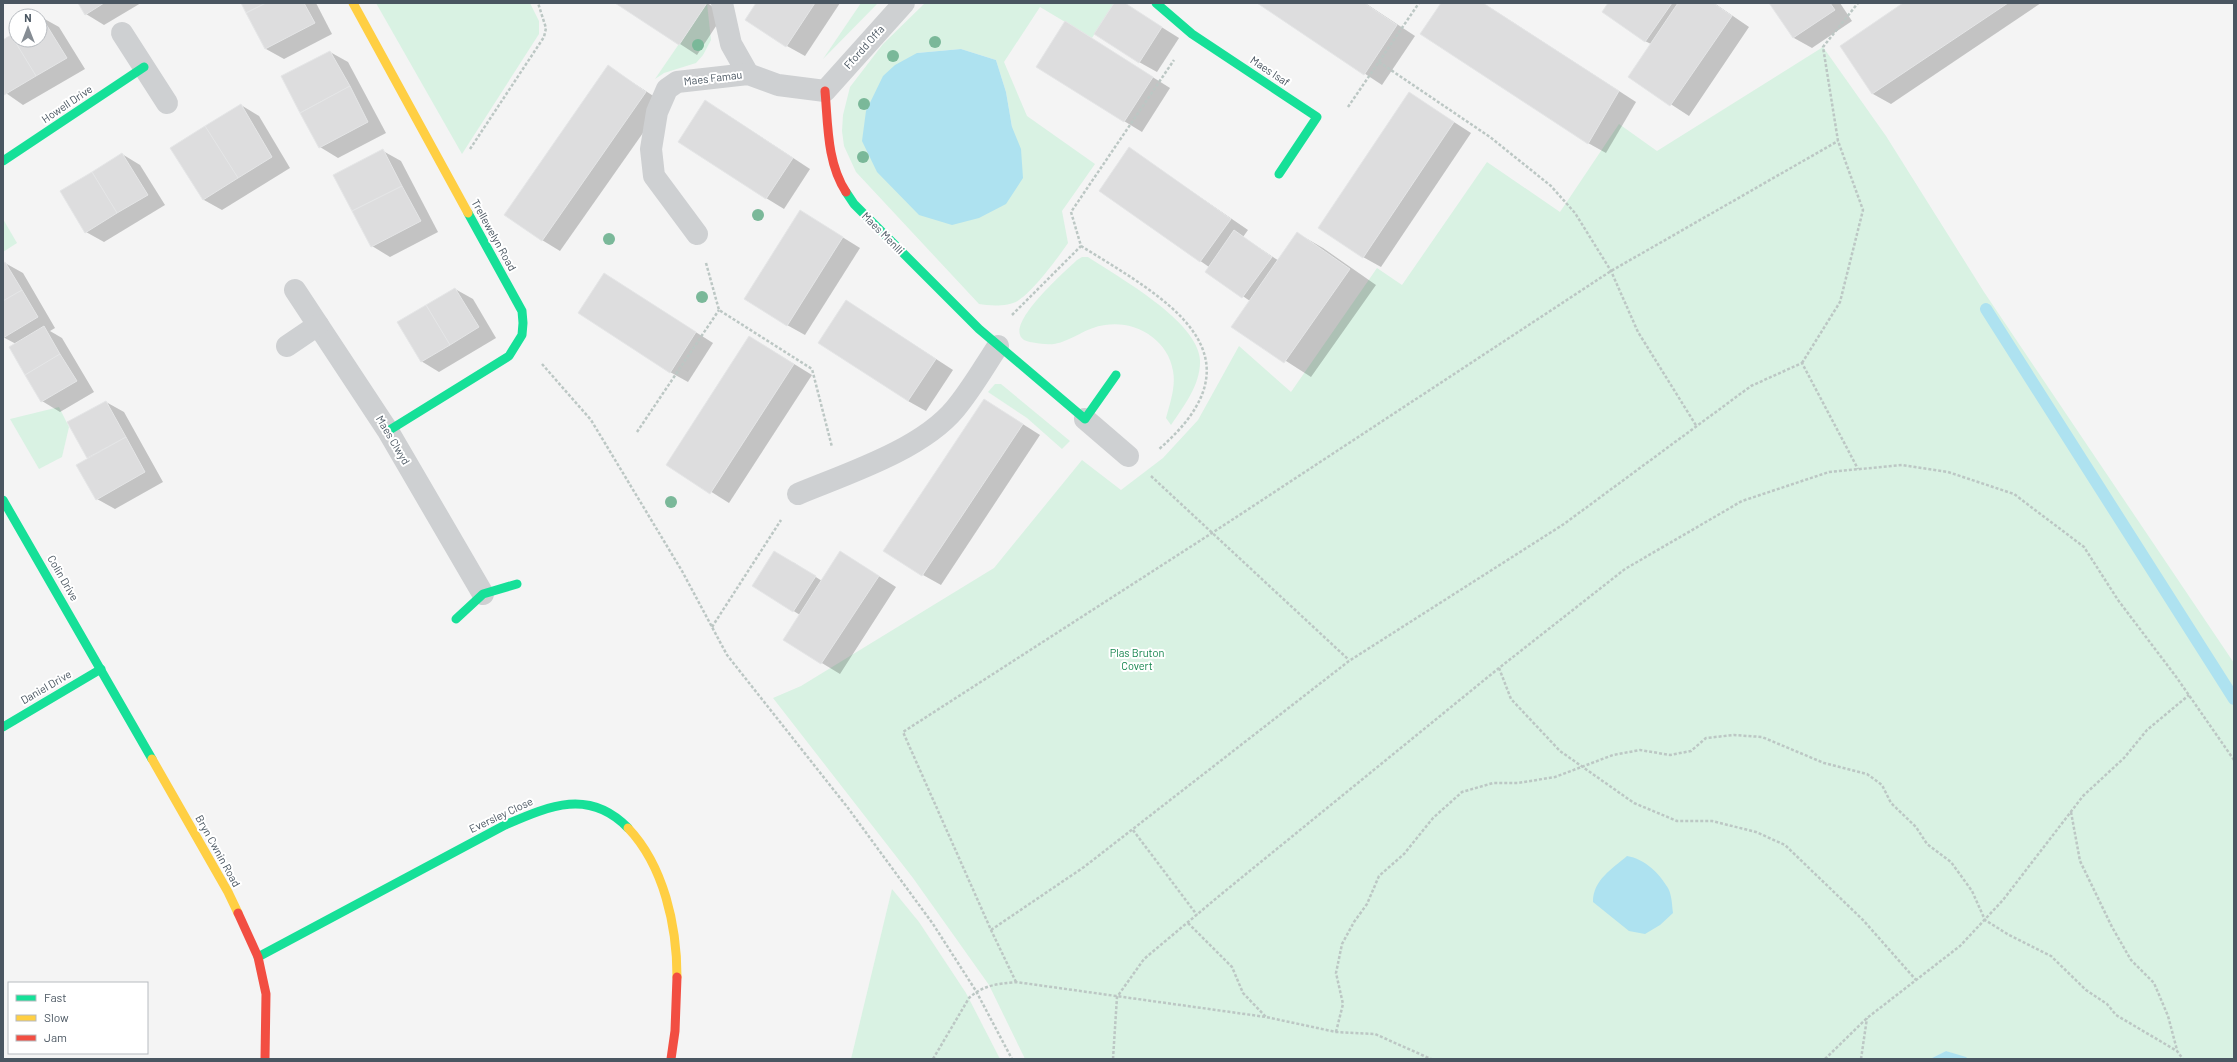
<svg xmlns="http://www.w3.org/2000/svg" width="2237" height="1062" font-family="Barlow,sans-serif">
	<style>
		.green { fill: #d9f2e3; fill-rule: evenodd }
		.water { fill: #aee2f0 }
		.shadow { fill: #0003 }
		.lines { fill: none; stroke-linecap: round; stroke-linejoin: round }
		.stream { stroke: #aee2f0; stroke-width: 12 }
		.building { fill: #ddddde; stroke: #e5e6e7 }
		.path { stroke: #bcc7c4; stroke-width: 2.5; stroke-dasharray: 3 2; stroke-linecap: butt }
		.street { stroke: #ced0d2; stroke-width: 22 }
		.fast { stroke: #16e098; stroke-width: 9 }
		.slow { stroke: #ffcf43; stroke-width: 9 }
		.jam { stroke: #f24e42; stroke-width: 9 }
		.tree { fill: #7ab899 }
		.labels { text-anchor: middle; stroke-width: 4; stroke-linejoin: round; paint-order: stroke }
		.street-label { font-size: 11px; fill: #4a5661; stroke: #fff }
		.park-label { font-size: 11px; fill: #17864f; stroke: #fff }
	</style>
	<rect width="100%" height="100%" fill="#f4f4f4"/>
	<g class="green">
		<path d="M376 3H530L539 21V34L462 154Z"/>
		<path d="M707 3 711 40 703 55 696 63 664 73 655 79Z"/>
		<path d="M861 3H878L823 59Z"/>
		<path d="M925 3H1114L1092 38 1040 7 1004 62 1027 116 1095 164 1062 211 1068 243C1057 259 1034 290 1019 300 1009 307 990 306 979 304L856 172 844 146 842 131 843 115 850 87 883 44ZM961 49 996 60 1006 92 1012 127 917 53Z"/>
		<path d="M1823 47 1886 136 1984 292 2234 663V1059H1968L1946 1051 1930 1059H1025L989 985 913 878 773 698 801 686 994 568 1082 460 1121 490 1163 458 1198 420 1239 346 1291 392 1377 268 1402 285 1487 162 1560 212 1619 124 1657 151Z"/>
		<path d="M3 219 17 243 3 252Z"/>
		<path d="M1082 257H1088C1118 277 1198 321 1200 360 1201 384 1184 406 1171 425L1166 418C1170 403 1176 386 1173 371 1168 339 1135 320 1105 325 1086 327 1072 341 1054 344 1046 345 1037 343 1030 342 992 334 1068 269 1077 260Z"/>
		<path d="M995 384H1001L1070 441 1062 449 1027 418 988 392Z"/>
		<path d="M59 407 69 427 62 457 39 469 10 419Z"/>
		<path d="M892 889 919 922 966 993 1000 1059H851Z"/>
	</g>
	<g class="water">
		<path d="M961 49 996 60 1006 92 1012 127 1021 149 1023 178 1006 204 979 218 952 225 919 215 877 172 862 141 866 111 883 76 895 65 917 53Z"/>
		<path d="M1627 856C1645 859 1659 873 1668 888 1672 895 1672 906 1673 913L1660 925 1645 934 1629 931 1593 902C1593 880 1612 869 1627 856Z"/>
		<path d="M1946 1051 1966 1057 1968 1059H1930Z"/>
	</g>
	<g class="shadow">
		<path d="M79 3H141L104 25 86 14Z"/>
		<path d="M242 3H316L332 34 284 59 266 49Z"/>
		<path d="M617 3H707L724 14 697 55Z"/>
		<path d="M757 3H840L805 56 787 46Z"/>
		<path d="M1115 3H1123L1179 38 1157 72 1139 62Z"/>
		<path d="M1258 3H1365L1415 36 1382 85Z"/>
		<path d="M1442 3H1483L1636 102 1606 153 1588 143Z"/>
		<path d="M1609 3H1714L1749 27 1689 116 1629 77 1651 44 1645 41Z"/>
		<path d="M1771 3H1840L1852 21 1812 48 1794 38Z"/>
		<path d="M1905 3H2041L1891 104 1873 94 1841 46Z"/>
		<path d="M41 17 59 27 85 69 23 105 3 91V40L16 32V40H40Z"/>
		<path d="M1065 22 1170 88 1142 132 1124 121Z"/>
		<path d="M330 52 348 62 386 133 338 158 320 147Z"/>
		<path d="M609 67 664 103 560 251 542 240Z"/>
		<path d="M1409 93 1471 133 1381 267 1363 257Z"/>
		<path d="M241 105 259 116 290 168 222 210 204 200 172 148Z"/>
		<path d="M723 112 810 169 784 209 766 198Z"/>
		<path d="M1130 149 1248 230 1243 237 1279 261 1297 233 1323 248 1376 285 1311 377 1233 327 1250 301 1206 271 1209 267 1100 191Z"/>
		<path d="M383 151 401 161 438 232 390 257 372 246Z"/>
		<path d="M122 154 140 165 165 205 104 242 86 232Z"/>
		<path d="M818 222 860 248 805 335 787 325Z"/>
		<path d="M5 263 23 273 55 328 50 331 62 338 94 392 60 412 42 401 16 344 3 337V264Z"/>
		<path d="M604 274 713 343 688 382 670 372Z"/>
		<path d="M455 289 473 299 496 338 439 372 421 361Z"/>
		<path d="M847 301 953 370 926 411 908 401Z"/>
		<path d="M750 337 812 375 729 503 667 464Z"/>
		<path d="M106 402 124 412 163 482 115 509 97 499 88 459 68 422Z"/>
		<path d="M1002 411 1040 435 941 585 923 575Z"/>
		<path d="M841 552 896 587 840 674 784 640 800 615 754 586 793 562 822 581Z"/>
	</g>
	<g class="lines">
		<path class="stream" d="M1986 309 2234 699"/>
	</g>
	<g class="building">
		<path d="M78 3H104L85 15Z"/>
		<path d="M241 3H266L246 13Z"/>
		<path d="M266 3H304L315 23 265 49 246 13Z"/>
		<path d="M615 3H707L679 45Z"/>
		<path d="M756 3H815L786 47 745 20Z"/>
		<path d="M1114 3H1125L1162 27 1139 63 1094 34Z"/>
		<path d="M1257 3H1364L1397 25 1364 75Z"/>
		<path d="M1441 3H1483L1619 91 1588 144 1420 34Z"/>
		<path d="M1608 3H1672L1645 42 1602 12Z"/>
		<path d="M1678 3H1713L1732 16 1670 106 1628 77Z"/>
		<path d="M1769 3H1830L1835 10 1793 38Z"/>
		<path d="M1903 3H2008L1872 94 1840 46Z"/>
		<path d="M40 16H41L67 58 36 76 11 35 16 32V40H40Z"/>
		<path d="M1065 21 1153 77 1124 122 1036 67Z"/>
		<path d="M11 35 36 76 4 95 3 40Z"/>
		<path d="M330 51 350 86 300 113 281 76Z"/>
		<path d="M608 65 646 92 542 241 504 215Z"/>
		<path d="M350 86 368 122 319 148 300 113Z"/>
		<path d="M1409 92 1454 122 1363 258 1318 228Z"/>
		<path d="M705 100 793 158 766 199 678 142Z"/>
		<path d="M241 104 272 157 238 178 205 126Z"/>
		<path d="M205 126 238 178 203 200 170 148Z"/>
		<path d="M1129 147 1231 219 1200 262 1099 191Z"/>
		<path d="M383 149 402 186 352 211 333 175Z"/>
		<path d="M122 153 148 195 117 213 92 172Z"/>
		<path d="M92 172 117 213 85 233 60 191Z"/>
		<path d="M402 186 421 221 371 247 352 211Z"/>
		<path d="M800 210 843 237 787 326 744 299Z"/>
		<path d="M1234 230 1272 257 1242 298 1205 272Z"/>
		<path d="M1297 232 1350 269 1284 363 1231 327Z"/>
		<path d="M5 262 22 290 3 301V263Z"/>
		<path d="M604 273 696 332 670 373 578 313Z"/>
		<path d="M455 288 479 327 450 345 426 305Z"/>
		<path d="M22 290 38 317 3 338V301Z"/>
		<path d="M846 300 936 359 908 401 818 343Z"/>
		<path d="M426 305 450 345 421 362 397 322Z"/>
		<path d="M44 326 60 354 25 375 9 347Z"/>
		<path d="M749 336 794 364 710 494 666 465Z"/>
		<path d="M60 354 77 381 41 402 25 375Z"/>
		<path d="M984 399 1023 424 922 576 883 551Z"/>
		<path d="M106 401 126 437 87 458 67 422Z"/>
		<path d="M126 437 145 472 96 500 76 465Z"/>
		<path d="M774 551 816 576 793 612 752 586Z"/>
		<path d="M840 551 879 576 821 664 783 640Z"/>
	</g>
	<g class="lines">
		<g class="path">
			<path d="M1379 62 1490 137 1551 186 1575 213 1611 271 1638 332 1697 427"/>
			<path d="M1348 107 1419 3"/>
			<path d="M470 149 544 37 546 28 538 3"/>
			<path d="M1081 246C1163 297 1271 353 1158 450"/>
			<path d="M706 263 719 310 812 369 832 447"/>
			<path d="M1012 315 1081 246 1071 212 1174 60"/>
			<path d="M1802 363 1840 302 1863 210 1838 141 1823 47 1858 3"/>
			<path d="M542 364 591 420 682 571 727 655 848 808 933 924 976 991 1012 1059"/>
			<path d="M637 432 719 310"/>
			<path d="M1151 476 1349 660"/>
			<path d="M712 627 781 520"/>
			<path d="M1499 668 1511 699 1560 751 1634 803 1677 821H1712L1756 832 1785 845 1863 920 1916 980"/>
			<path d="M2071 812 2080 861 2112 927 2131 960 2154 983 2168 1016 2177 1050"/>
			<path d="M1133 830 1197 915"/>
			<path d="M1188 923 1232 967 1243 993 1266 1017"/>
			<path d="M991 930 1084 867 1349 661 1564 524 1751 386 1802 363 1858 469"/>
			<path d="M1016 982 991 930 903 732 1212 533 1611 271 1838 141"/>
			<path d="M1336 1032 1343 1004 1336 973 1342 944 1354 922 1367 904 1379 876 1404 854 1433 818 1462 792 1493 783H1518L1555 777 1613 755 1640 750 1670 755 1691 751 1706 738 1734 735 1762 737 1824 763 1867 774 1882 785 1891 803 1916 827 1927 844 1951 862 1972 891 1985 920 2009 935 2051 956 2086 990 2107 1004 2116 1015 2177 1051 2183 1059"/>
			<path d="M933 1059 969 998C983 985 997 984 1016 982L1266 1017 1336 1032 1375 1034 1431 1059"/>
			<path d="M1113 1059 1117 997 1144 959 1219 896 1499 668 1625 569 1742 501 1829 472 1902 465 1948 472 2014 494 2084 547 2118 600 2177 678 2234 760"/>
			<path d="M1825 1059 1867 1018 1960 946 2003 900 2083 796 2124 758 2147 730 2189 695"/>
			<path d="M1861 1059 1867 1018"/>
		</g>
		<g class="street">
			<path d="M722 3 731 44 748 74"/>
			<path d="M122 33 167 103"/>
			<path d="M697 234 654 176 651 149 657 112 667 89 677 82 748 74 778 85 825 91 904 3"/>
			<path d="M295 290 388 431 483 594"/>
			<path d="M287 346 318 325"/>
			<path d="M1085 419 1128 456"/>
			<path d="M798 494C846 474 921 450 955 409 971 390 984 367 998 346"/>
		</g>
		<g class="fast">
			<path d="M1156 3 1192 34 1317 117 1279 174"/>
			<path d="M3 161 144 67"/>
			<path d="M846 192 854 204 979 329 1085 419 1116 375"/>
			<path d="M388 431 509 356 522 335 523 323 522 311 468 213"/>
			<path d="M3 500 152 759"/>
			<path d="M456 619 483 594 517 584"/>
			<path d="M3 727 101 669"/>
			<path d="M258 957 505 825C549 806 589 788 628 828"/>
		</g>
		<g class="slow">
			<path d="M353 3 468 213"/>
			<path d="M152 759 228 892 238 913"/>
			<path d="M628 828C664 866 677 926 677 977"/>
		</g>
		<g class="jam">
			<path d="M825 91C828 125 827 163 846 192"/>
			<path d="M238 913 258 957 266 994 265 1059"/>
			<path d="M671 1059 675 1031 677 977"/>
		</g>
	</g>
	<g class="tree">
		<circle cx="935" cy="42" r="6"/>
		<circle cx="698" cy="45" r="6"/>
		<circle cx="893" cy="56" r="6"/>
		<circle cx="864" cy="104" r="6"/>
		<circle cx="863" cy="157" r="6"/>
		<circle cx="758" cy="215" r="6"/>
		<circle cx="609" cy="239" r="6"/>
		<circle cx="702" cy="297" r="6"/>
		<circle cx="671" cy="502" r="6"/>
	</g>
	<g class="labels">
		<g class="street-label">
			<text transform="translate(864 47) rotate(-48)" y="4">Ffordd Offa</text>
			<text transform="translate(1270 71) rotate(34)" y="4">Maes Isaf</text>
			<text transform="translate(713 78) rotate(-7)" y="4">Maes Famau</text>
			<text transform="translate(67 104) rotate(-34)" y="4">Howell Drive</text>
			<text transform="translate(883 233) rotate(45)" y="4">Maes Menlli</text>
			<text transform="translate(494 235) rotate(61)" y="4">Trellewelyn Road</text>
			<text transform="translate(393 440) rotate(59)" y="4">Maes Clwyd</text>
			<text transform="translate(63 578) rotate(60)" y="4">Colin Drive</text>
			<text transform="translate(46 687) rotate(-30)" y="4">Daniel Drive</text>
			<text transform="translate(501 815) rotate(-25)" y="4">Eversley Close</text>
			<text transform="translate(218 851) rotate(61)" y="4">Bryn Cwnin Road</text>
		</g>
		<g class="park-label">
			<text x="1137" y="657">Plas Bruton<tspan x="1137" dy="13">Covert</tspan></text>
		</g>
	</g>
	<rect width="2237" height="1062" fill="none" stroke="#4a5661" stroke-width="8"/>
	<rect x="8" y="982" width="140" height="72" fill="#ffffff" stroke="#b7bbc0"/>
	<rect x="16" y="995" width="20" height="6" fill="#16e098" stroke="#b7bbc0"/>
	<text x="44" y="1002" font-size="12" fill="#4a5661">Fast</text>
	<rect x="16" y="1015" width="20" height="6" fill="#ffcf43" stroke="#b7bbc0"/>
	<text x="44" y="1022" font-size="12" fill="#4a5661">Slow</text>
	<rect x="16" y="1035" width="20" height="6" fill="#f24e42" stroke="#b7bbc0"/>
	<text x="44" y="1042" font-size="12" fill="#4a5661">Jam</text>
	<g transform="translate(28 28)"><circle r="19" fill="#ffffff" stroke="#b7bbc0"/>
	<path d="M0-3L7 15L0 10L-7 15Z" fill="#868d94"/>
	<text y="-6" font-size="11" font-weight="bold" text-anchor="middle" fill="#4a5661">N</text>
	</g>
</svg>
